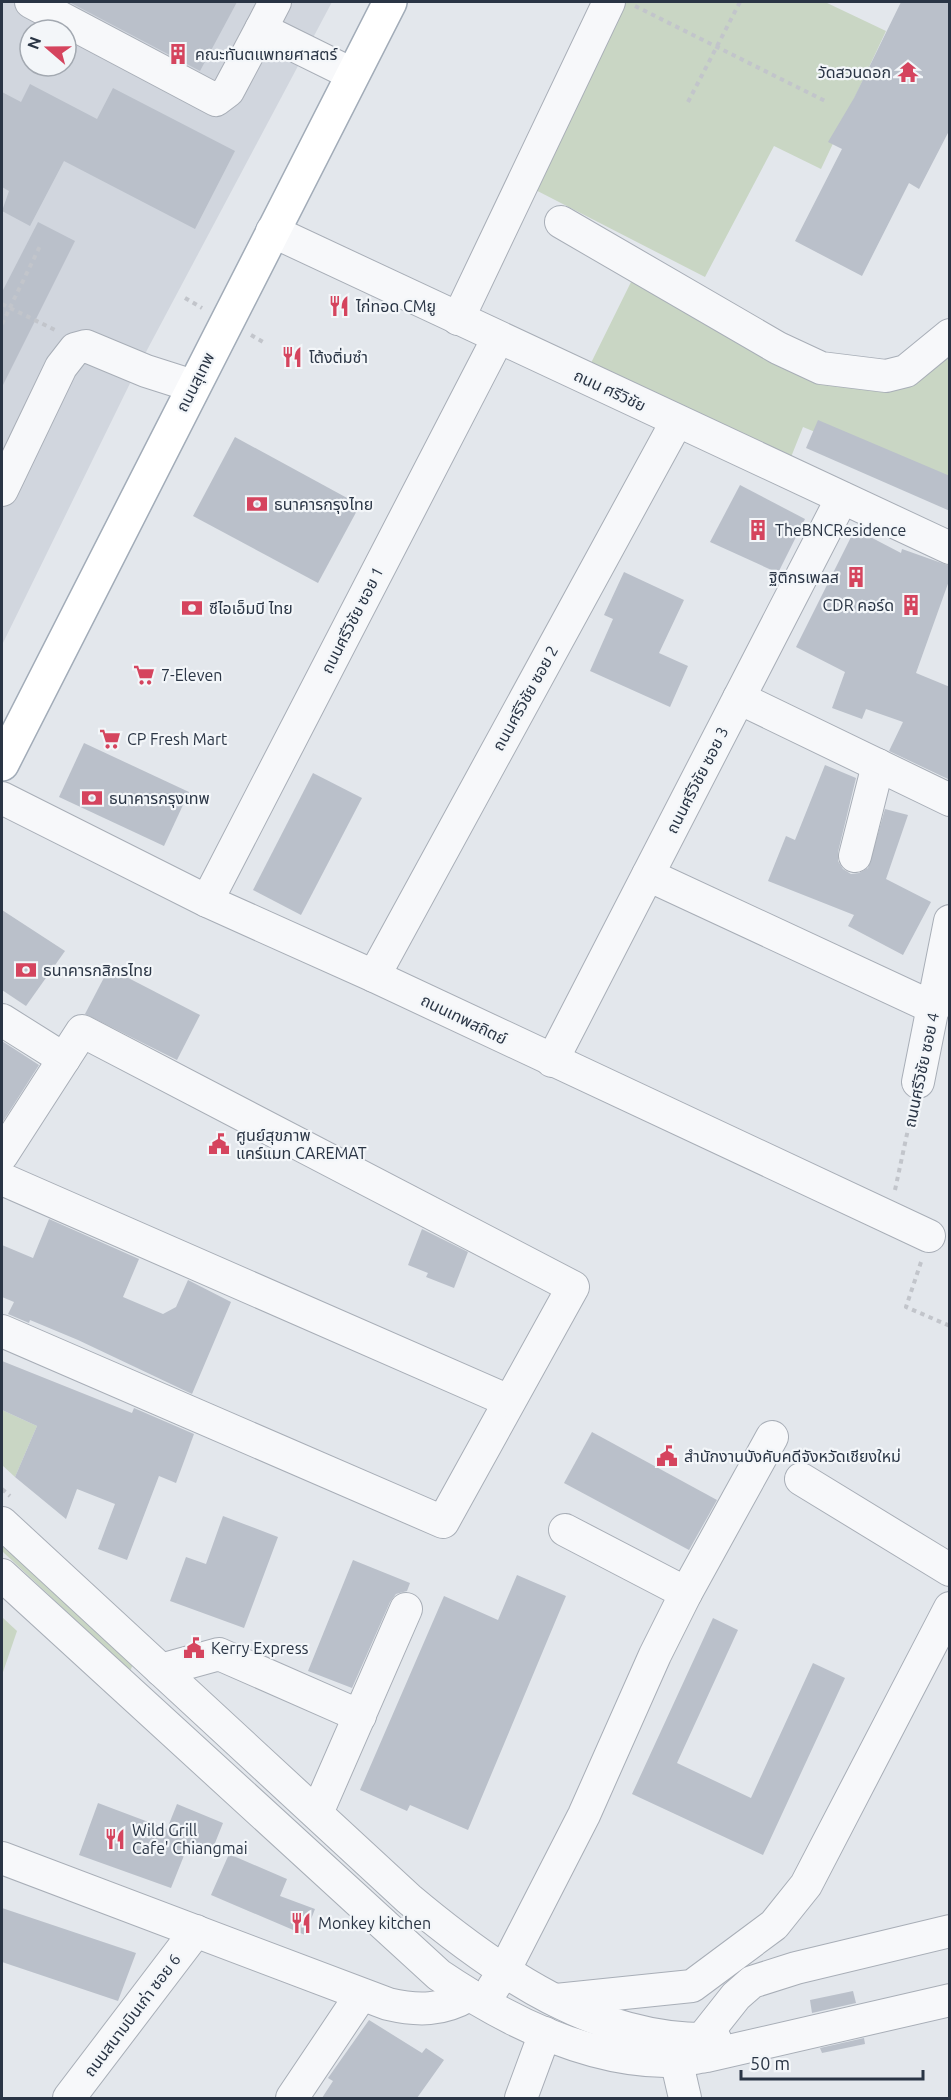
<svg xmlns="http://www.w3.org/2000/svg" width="951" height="2100" font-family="Ubuntu,'Noto Sans Thai',sans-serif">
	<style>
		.built { fill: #d1d6de; fill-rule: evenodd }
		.green { fill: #c9d6c4 }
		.building { fill: #bac0ca }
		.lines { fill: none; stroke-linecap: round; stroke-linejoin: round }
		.minor-casing { stroke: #a8aeb7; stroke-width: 34 }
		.major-casing { stroke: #a2acb8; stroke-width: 36 }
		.path { stroke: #c2c5cb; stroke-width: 4; stroke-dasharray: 4.5 4.5; stroke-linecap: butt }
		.minor { stroke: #f7f8fa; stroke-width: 32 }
		.major { stroke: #fff; stroke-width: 33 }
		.labels { text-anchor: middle; stroke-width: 4.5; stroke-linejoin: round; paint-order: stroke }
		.poi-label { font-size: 16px; fill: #2a3545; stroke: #f3f6f9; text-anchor: start }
		.street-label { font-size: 16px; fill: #2a3545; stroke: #f3f6f9 }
	</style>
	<rect width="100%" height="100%" fill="#e3e7ec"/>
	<path class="built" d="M2 2H332L138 367 2 645ZM30 30H66V66H30Z"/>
	<g class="green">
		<path d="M609 2H825L886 31 821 169 774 146 705 277 520 182Z"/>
		<path d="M632 280 838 381 949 343V487L803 427 791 457 589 367Z"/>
		<path d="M2 1410 37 1426 15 1477 2 1465Z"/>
		<path d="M2 1537 135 1660 130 1671 2 1551Z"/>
		<path d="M2 1617 17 1631 2 1675Z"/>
	</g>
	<g class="building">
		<path d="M69 2H237L200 71Z"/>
		<path d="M901 2H950V129L919 189 909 183 862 276 795 241 842 149 828 142 854 98Z"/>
		<path d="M30 84 97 119 113 88 235 151 195 229 64 161 30 226 2 211 9 191 2 187V92L21 102Z"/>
		<path d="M38 222 75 241 2 387V292Z"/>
		<path d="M818 420 950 476V511L806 448Z"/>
		<path d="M235 437 360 505 318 583 193 516Z"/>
		<path d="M740 485 805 519 778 573 710 542Z"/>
		<path d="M855 529 901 553 902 549 950 566V578L916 673 950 687V780L889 751 903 722 866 709 862 719 832 708 845 672 796 647Z"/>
		<path d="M624 572 684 600 659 653 688 666 670 707 590 671 613 619 604 615Z"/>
		<path d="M84 743 189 792 164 846 59 797Z"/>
		<path d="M825 765 856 778 838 852V861L843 869 851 874 859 873 868 868 885 809 908 815 886 879 931 902 903 955 848 926 854 915 768 881 786 836 795 840Z"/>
		<path d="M313 773 362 798 301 915 253 890Z"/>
		<path d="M2 910 65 951 26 1006 2 990Z"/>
		<path d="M109 968 200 1015 177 1060 85 1014Z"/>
		<path d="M2 1041 39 1065 2 1123Z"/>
		<path d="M49 1219 139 1259 123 1297 163 1314 176 1307 188 1280 231 1302 192 1394 78 1340 30 1320 29 1323 8 1314 14 1302 2 1297V1245L33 1258Z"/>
		<path d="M422 1229 468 1252 454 1288 426 1277 428 1273 408 1265Z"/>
		<path d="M2 1361 132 1413 134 1408 194 1434 176 1483 159 1476 127 1560 98 1549 115 1504 77 1489 66 1519 15 1477 37 1426 2 1410Z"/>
		<path d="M592 1432 717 1500 689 1550 564 1483Z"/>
		<path d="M223 1516 278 1537 244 1628 170 1601 186 1557 206 1564Z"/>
		<path d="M353 1560 410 1583 407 1591 396 1594 390 1602 352 1688 308 1671Z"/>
		<path d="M517 1575 566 1596 468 1830 410 1805 407 1811 360 1790 444 1596 498 1620Z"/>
		<path d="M713 1618 738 1630 677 1763 751 1798 813 1663 845 1678 763 1855 632 1794Z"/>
		<path d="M98 1803 167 1829 177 1804 223 1823 211 1853 189 1843 171 1888 79 1855Z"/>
		<path d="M229 1854 287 1879 280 1896 315 1909 305 1935 211 1895Z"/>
		<path d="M2 1908 136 1953 118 2001 2 1962Z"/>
		<path d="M853 1991 856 2003 812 2013 810 2000Z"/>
		<path d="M369 2020 422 2053 426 2048 444 2060 417 2098H322L333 2081 328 2078Z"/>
		<path d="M864 2038 865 2044 822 2053 820 2048Z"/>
	</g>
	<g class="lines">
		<defs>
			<g id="minor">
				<path d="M31 2 216 100 228 91 261 29 352 74"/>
				<path d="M261 29 275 2"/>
				<path d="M561 222 778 348 821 368 886 376 906 371 950 335"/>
				<path d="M272 231 950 548"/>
				<path d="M458 319 609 2"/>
				<path d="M2 490 61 367 75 349 86 346 146 371 193 386"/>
				<path d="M739 698 950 800"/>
				<path d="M2 798 207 901 374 976 929 1236"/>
				<path d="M855 856 878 765"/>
				<path d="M648 875 934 1008"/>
				<path d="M207 901 498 338"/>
				<path d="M374 976 677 421"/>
				<path d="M2 1020 64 1059"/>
				<path d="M552 1061 842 498"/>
				<path d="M918 1082 950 921"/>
				<path d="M2 1155 82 1031 573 1287 443 1522 2 1331"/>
				<path d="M2 1179 509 1401"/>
				<path d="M801 1479 950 1570"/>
				<path d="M2 1523 409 1899C496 1972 597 2043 715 2039"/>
				<path d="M2 1575 439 1975C504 2019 584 2060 665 2061 679 2061 693 2058 707 2056L950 2000"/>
				<path d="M686 1593 772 1437"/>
				<path d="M161 1670 219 1654 360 1716"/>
				<path d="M317 1813 406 1609"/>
				<path d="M2 1858 388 2004C418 2011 442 2011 469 1995"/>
				<path d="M493 1988 504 1971 584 1815 655 1655 686 1593 565 1530"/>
				<path d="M556 2000 692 1986 774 1925 806 1885 950 1608"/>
				<path d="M702 2039 736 1996 752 1982 796 1968 950 1931"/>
				<path d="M676 2059 685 2098"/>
				<path d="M69 2098 196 1931"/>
				<path d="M292 2098 361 1995"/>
				<path d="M521 2098 545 2033"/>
			</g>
			<path id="major" d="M2 764 390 2"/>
		</defs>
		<use href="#minor" class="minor-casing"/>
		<use href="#major" class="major-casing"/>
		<g class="path">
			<path d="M635 6 827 102"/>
			<path d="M688 102 740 2"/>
			<path d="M185 298 202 308"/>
			<path d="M2 304 55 330"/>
			<path d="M2 324 41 244"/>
			<path d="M251 335 263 342"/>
			<path d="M895 1190 913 1106"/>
			<path d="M921 1262 906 1307 950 1326"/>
			<path d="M2 1489 10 1496"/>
		</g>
		<use href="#minor" class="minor"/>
		<use href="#major" class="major"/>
	</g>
	<defs>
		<symbol id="building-bare" viewBox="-9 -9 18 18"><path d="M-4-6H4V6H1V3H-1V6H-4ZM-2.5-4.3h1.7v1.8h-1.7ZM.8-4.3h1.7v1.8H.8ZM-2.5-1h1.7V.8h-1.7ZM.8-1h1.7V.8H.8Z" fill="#d5445e" stroke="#f3f6f9" stroke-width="2.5" paint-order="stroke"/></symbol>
		<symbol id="temple-bare" viewBox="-9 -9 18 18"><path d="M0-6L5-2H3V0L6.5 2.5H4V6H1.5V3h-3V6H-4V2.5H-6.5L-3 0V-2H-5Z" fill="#d5445e" stroke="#f3f6f9" stroke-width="2.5" paint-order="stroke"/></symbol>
		<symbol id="restaurant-bare" viewBox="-9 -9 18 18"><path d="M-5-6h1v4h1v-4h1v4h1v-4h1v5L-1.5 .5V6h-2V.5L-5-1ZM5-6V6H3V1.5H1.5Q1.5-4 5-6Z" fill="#d5445e" stroke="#f3f6f9" stroke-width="2.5" paint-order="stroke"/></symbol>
		<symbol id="bank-bare" viewBox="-9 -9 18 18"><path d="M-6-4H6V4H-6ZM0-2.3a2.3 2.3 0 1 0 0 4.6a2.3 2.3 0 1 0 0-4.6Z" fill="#d5445e" stroke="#f3f6f9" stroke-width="2.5" paint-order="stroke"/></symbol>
		<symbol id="supermarket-bare" viewBox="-9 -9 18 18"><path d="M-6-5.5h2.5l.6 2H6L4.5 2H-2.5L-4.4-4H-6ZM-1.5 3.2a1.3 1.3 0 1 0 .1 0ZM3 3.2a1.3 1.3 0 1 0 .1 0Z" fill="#d5445e" stroke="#f3f6f9" stroke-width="2.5" paint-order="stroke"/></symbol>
		<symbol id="civic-bare" viewBox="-9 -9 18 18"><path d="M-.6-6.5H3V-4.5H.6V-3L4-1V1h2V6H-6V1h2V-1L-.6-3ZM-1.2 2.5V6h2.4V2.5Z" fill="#d5445e" stroke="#f3f6f9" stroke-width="2.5" paint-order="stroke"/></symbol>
	</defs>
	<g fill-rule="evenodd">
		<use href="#building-bare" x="163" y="39" width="30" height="30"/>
		<use href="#temple-bare" x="893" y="57" width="30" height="30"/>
		<use href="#restaurant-bare" x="324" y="291" width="30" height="30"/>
		<use href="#restaurant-bare" x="277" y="342" width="30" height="30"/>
		<use href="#bank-bare" x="242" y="489" width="30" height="30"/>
		<use href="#building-bare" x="743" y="515" width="30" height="30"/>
		<use href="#building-bare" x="841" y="562" width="30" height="30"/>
		<use href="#building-bare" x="896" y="590" width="30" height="30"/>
		<use href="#bank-bare" x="177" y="593" width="30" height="30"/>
		<use href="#supermarket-bare" x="129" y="660" width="30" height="30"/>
		<use href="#supermarket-bare" x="95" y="724" width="30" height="30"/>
		<use href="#bank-bare" x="77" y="783" width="30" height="30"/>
		<use href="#bank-bare" x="11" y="955" width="30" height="30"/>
		<use href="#civic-bare" x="204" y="1129" width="30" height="30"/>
		<use href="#civic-bare" x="652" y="1441" width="30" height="30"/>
		<use href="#civic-bare" x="179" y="1633" width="30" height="30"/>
		<use href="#restaurant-bare" x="100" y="1824" width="30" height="30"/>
		<use href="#restaurant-bare" x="286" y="1908" width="30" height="30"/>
	</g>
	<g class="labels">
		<g class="poi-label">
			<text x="195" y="60">คณะทันตแพทยศาสตร์</text>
			<text x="891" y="78" text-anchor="end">วัดสวนดอก</text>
			<text x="356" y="312">ไก่ทอด CMยู</text>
			<text x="309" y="363">โต้งติ่มซำ</text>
			<text x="274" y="510">ธนาคารกรุงไทย</text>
			<text x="775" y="536">TheBNCResidence</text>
			<text x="839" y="583" text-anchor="end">ฐิติกรเพลส</text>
			<text x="894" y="611" text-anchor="end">CDR คอร์ด</text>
			<text x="209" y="614">ซีไอเอ็มบี ไทย</text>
			<text x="161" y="681">7-Eleven</text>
			<text x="127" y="745">CP Fresh Mart</text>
			<text x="109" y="804">ธนาคารกรุงเทพ</text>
			<text x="43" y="976">ธนาคารกสิกรไทย</text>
			<text x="236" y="1141">ศูนย์สุขภาพ<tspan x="236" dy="18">แคร์แมท CAREMAT</tspan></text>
			<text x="684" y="1462">สำนักงานบังคับคดีจังหวัดเชียงใหม่</text>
			<text x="211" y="1654">Kerry Express</text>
			<text x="132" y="1836">Wild Grill<tspan x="132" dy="18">Cafe' Chiangmai</tspan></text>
			<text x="318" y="1929">Monkey kitchen</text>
		</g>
		<g class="street-label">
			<text transform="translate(195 382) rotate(-63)" y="6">ถนนสุเทพ</text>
			<text transform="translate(610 390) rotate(25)" y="6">ถนน ศรีวิชัย</text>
			<text transform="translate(352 620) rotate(-63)" y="6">ถนนศรีวิชัย ซอย 1</text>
			<text transform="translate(525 698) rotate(-61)" y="6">ถนนศรีวิชัย ซอย 2</text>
			<text transform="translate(697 780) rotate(-63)" y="6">ถนนศรีวิชัย ซอย 3</text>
			<text transform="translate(464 1019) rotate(26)" y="6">ถนนเทพสถิตย์</text>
			<text transform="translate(921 1070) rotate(-78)" y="6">ถนนศรีวิชัย ซอย 4</text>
			<text transform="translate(132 2015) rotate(-53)" y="6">ถนนสนามบินเก่า ซอย 6</text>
		</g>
	</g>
	<rect width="951" height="2100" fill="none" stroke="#2a3545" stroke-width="6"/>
	<g transform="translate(48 48) rotate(290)"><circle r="28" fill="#f3f6f9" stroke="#a3a9b1" stroke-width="1.5"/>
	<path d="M0-4.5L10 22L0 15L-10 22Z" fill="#d5445e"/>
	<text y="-9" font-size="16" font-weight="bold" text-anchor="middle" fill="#2a3545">N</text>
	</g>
	<path d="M741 2070v9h182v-9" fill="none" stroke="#2a3545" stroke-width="3"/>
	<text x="750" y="2070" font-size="18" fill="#2a3545" stroke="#f3f6f9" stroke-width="4.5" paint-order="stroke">50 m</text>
</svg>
